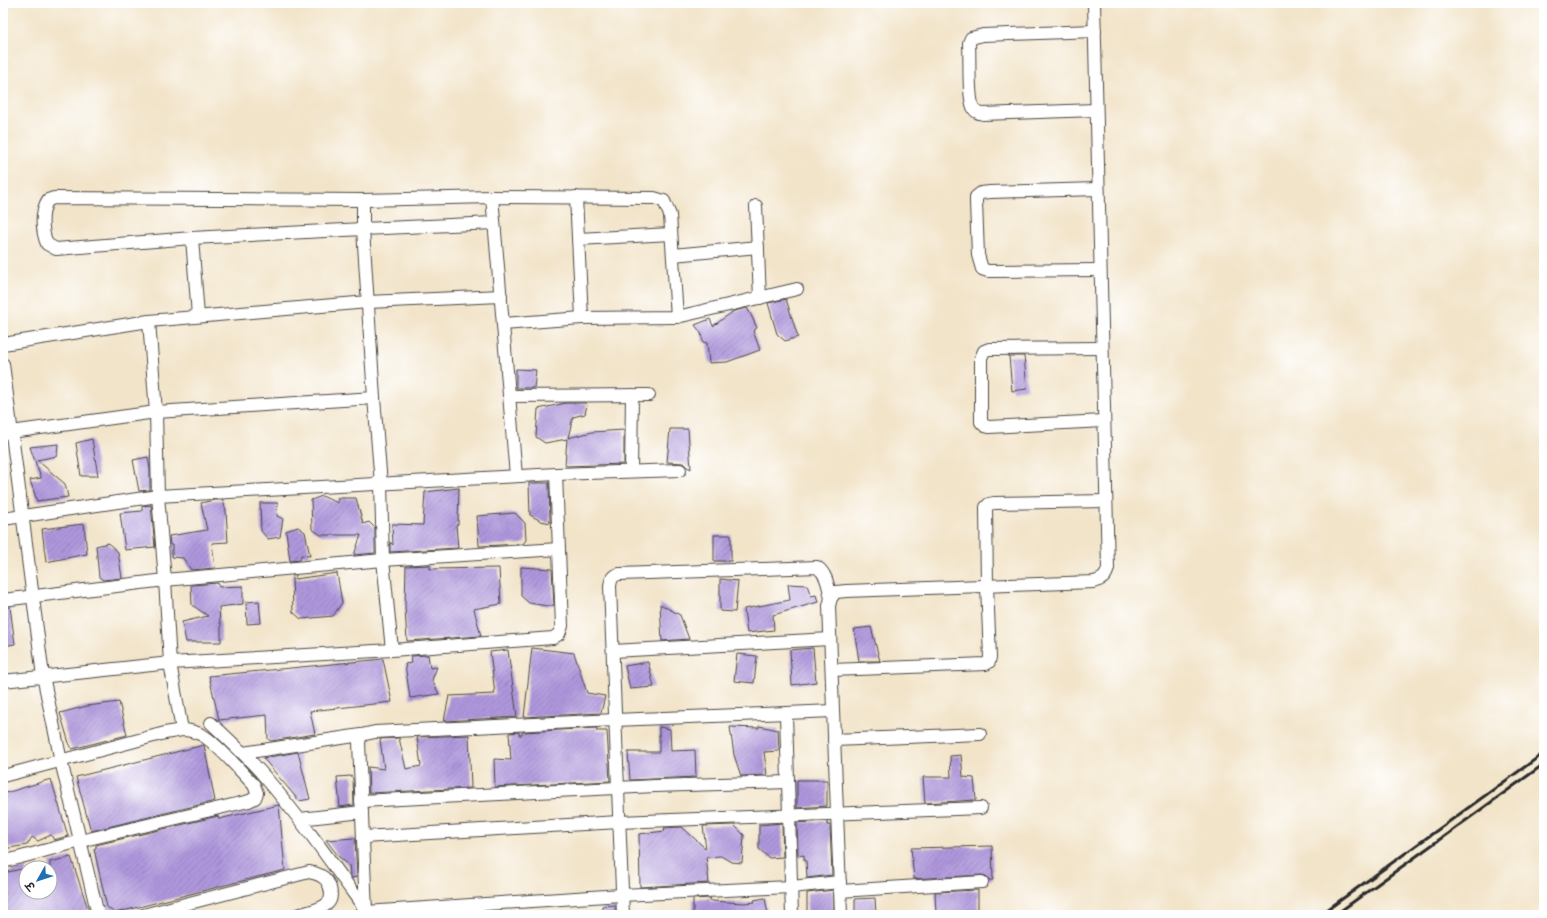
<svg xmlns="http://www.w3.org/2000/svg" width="1547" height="918" font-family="Itim,'Playpen Sans Deva',sans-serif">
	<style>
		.building { fill: url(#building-hatch) }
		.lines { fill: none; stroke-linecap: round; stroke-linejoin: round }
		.minor-casing { stroke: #494743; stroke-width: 14 }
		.minor { stroke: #fff; stroke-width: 12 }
		.rail { stroke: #2b2b2b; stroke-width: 3 }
	</style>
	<defs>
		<pattern id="building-hatch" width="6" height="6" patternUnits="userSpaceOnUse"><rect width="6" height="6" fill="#af97dd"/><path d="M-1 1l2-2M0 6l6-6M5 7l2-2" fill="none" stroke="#8f7bb3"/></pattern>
	</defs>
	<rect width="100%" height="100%" fill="#fff"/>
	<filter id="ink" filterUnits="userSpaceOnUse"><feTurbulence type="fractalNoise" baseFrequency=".025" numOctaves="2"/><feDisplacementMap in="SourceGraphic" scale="8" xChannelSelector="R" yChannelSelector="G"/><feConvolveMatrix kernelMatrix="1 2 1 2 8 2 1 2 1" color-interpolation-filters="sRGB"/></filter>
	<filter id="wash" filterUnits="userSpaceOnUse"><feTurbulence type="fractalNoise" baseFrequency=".012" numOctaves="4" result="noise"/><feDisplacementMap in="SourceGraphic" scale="16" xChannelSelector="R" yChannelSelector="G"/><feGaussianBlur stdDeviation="0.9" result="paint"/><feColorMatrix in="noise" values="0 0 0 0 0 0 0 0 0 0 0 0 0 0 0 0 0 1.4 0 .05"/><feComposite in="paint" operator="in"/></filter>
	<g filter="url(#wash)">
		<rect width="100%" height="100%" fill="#f2e4c9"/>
		<g id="blocks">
			<g class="building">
				<path d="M786 299 798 337 785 341 777 334 768 303Z"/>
				<path d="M747 308 751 315 757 328 753 331 760 350 727 362 709 363 707 343 703 342 701 333 695 325 710 319 713 326 734 311Z"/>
				<path d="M1009 356H1024L1027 389 1012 391Z"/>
				<path d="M516 369 536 370 534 388H516Z"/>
				<path d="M566 403H585L587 405 585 414 573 417 568 438 592 432 624 430V464L566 466 565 465 567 439 545 443 536 437 538 409Z"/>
				<path d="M670 429H688L691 469 687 467 683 463 667 462Z"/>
				<path d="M92 439 98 476H81L76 443Z"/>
				<path d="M58 444 57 456 37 460 65 484 68 497 37 501 30 480 41 478 30 447Z"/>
				<path d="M148 457 150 470V490L139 491 133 460Z"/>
				<path d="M529 483H549L550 523 541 521 530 515Z"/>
				<path d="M459 488 458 524 456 525 458 548 390 552V542L393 545 392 524 423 525 425 492Z"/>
				<path d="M322 496 338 503V498H356L363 524 369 522 375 528V553L354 555 361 535H321L312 529 311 500Z"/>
				<path d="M214 500H223L226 511 228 542 212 543 215 568 191 570 183 558 172 557V545H170L169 536 207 530 201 503Z"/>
				<path d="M260 503H278L277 516 283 519 280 537 268 539 261 531Z"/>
				<path d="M151 505 155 547 125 550 120 513 142 511V506Z"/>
				<path d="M515 513 525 523 526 540 523 544 479 546 477 516Z"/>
				<path d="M84 524 87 554 46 562 42 529Z"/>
				<path d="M298 527 305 532 310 556 301 555 300 560 290 561 286 531Z"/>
				<rect x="714" y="535" width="17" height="26"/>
				<path d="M108 543 118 552 122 578 103 580 99 577 96 546Z"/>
				<path d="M430 565V569L499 568 501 604 474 609 481 636 407 641 405 608 406 566Z"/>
				<path d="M521 567 552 569 554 605 547 606 529 603 521 596Z"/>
				<path d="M337 573 342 603 333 616 301 619 293 612 292 576 296 575 295 579Z"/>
				<path d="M720 579 738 581 735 612 720 611Z"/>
				<path d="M218 583 219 587 243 586V604L219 607 220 623H221V642H186L182 622 208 616 192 605 191 585Z"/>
				<path d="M788 584 807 585 811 596 816 595 818 602 773 615 774 630 747 633 744 609 790 600Z"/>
				<path d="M259 601 261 623 247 624 246 602Z"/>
				<path d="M660 604 680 615 689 639 662 641Z"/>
				<path d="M3 607H10L15 644 3 646Z"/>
				<path d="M871 627 880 661H859L854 629Z"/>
				<path d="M532 648 574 653 587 693 605 696 601 713 524 717Z"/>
				<path d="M813 648 816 682 792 685 790 650Z"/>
				<path d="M508 650 517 717 444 721 449 696 495 694 490 652Z"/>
				<path d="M737 654 757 656 754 683 734 681Z"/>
				<path d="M428 655 430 668 437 667 432 680 439 694 410 698 405 664 412 663 411 656Z"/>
				<path d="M383 659 392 702 310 711 315 734 271 741 268 739 267 715 219 720 209 676Z"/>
				<path d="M648 662 654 687 630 689 625 666Z"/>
				<path d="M119 702 127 735 72 749 69 743 60 713 87 706Z"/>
				<path d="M759 726 778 730 779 751 764 752 767 775 741 776 734 755 730 727 759 728Z"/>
				<path d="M659 727 670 729 671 751 695 750 696 777 630 780 628 752H659Z"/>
				<path d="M597 728 596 731H607L610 781 495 787 494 759 511 760 509 733 519 732V735H522V732Z"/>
				<path d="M469 735 471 788 369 793 368 767 384 769 380 739 399 738 406 769 421 766 417 737Z"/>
				<path d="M204 745 215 801 91 831 76 777Z"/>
				<path d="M298 752 310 799 299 801 263 758Z"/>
				<path d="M961 755 963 777 974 778 976 800 925 803 923 777H951L950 756Z"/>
				<path d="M351 776 353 779 354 805 340 807 337 777Z"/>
				<path d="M51 779 68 836 54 840 51 835 38 841 32 837 27 845 3 849V794Z"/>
				<path d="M797 780H827V806L797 808Z"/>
				<path d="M279 805 285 870 115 913 107 907 94 849 96 848V845L218 816 219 819Z"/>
				<path d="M827 821V825H830L832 875 807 878 806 860H804V855L798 856 797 823Z"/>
				<path d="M782 823 783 857 769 858 759 849V825Z"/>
				<path d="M734 825 744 835 742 863 731 862 721 856 706 857 709 883 640 887 639 834 665 831 664 828 682 827 706 849 703 826Z"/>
				<path d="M355 838 357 877 352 878 350 875 349 865 339 857 326 840Z"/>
				<path d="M992 846 993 880H989L986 876 982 875 914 879 911 848Z"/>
				<path d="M71 857 90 915H3V873L26 868V892H50V862Z"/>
				<path d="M833 890V915H807V893Z"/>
				<path d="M978 890V915H936L935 892Z"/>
				<path d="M710 898 711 901 744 903 755 902 754 900 765 898 768 915H693V899Z"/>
				<path d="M875 898 876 915H855V899Z"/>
				<path d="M615 905V915H602V906Z"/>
			</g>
		</g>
	</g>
	<g filter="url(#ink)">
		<use href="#blocks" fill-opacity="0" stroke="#494743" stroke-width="1"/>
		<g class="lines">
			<defs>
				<g id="minor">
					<path d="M1095 31 983 35 971 38 969 43C970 58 968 96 973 107 975 112 978 113 983 114L1096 110"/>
					<path d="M1098 189 990 192 981 193 976 197V202L978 255 982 269 988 271 1100 270"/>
					<path d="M492 197 516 476"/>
					<path d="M576 197 582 318"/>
					<path d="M363 200V229L494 223"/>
					<path d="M756 206 760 298"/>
					<path d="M192 238 198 316"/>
					<path d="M578 239 671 234"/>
					<path d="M673 255 758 247"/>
					<path d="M503 324 582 318 677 317 797 289"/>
					<path d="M3 344 149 321 368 302 501 296"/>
					<path d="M1102 348 989 349 984 351 981 358V422L985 426 989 427 1104 421"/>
					<path d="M3 364 43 676 61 761 98 915"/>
					<path d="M509 396 649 395"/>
					<path d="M4 433 156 412 374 398"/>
					<path d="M631 471 632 395"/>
					<path d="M3 519 158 496 556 474 680 470"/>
					<path d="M3 600 165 580 383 560 559 549"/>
					<path d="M392 650 383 560 381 484 374 398 363 229 192 238 56 249 47 244C42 232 40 212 48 200L54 198 363 200 492 197 654 198 664 201 670 215 677 317"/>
					<path d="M613 651 830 639"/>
					<path d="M832 670 986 664 989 662 990 657 987 586 986 507 989 504 994 503 1106 501"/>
					<path d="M3 681 170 663 392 650 553 638 559 634 562 626 556 474"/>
					<path d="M833 711 615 720 375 732 361 735 359 742 366 912 621 895 791 887 840 882"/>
					<path d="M786 714 792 915"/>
					<path d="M211 723C229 740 248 757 265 777 302 820 334 866 367 912"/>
					<path d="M834 740 980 734"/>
					<path d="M243 753 361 735"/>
					<path d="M3 776 165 733 182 730"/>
					<path d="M361 801 655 786 788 782"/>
					<path d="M300 819 362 812"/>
					<path d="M363 837 619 822 981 808"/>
					<path d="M3 862 80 841 249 801 255 798 257 793 254 785C241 772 218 744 202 735 196 732 189 730 182 730L170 663 165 580 158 496 156 412 149 321"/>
					<path d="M840 891 982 882"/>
					<path d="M143 915 309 872C315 873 322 875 326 880 331 886 333 898 328 903 321 910 307 912 298 915"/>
					<path d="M623 915 610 586C611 579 612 575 620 574L817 567C827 574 828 586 831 598"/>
					<path d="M841 915 829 606 831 598 836 592 846 591 1094 582C1103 579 1106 577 1108 568L1094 3"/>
				</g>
			</defs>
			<use href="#minor" class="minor-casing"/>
			<use href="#minor" class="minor"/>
			<g class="rail">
				<path d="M1320 915 1544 753"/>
				<path d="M1335 915 1544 764"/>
			</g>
		</g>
	</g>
	<rect width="1547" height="918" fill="none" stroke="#fff" stroke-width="16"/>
	<g transform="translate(38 880) rotate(231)"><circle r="19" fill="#ffffff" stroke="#aaaaaa"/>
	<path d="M0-3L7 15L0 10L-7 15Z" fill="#1f6fb2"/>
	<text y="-6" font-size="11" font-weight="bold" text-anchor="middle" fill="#2b2b2b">उ</text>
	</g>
</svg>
